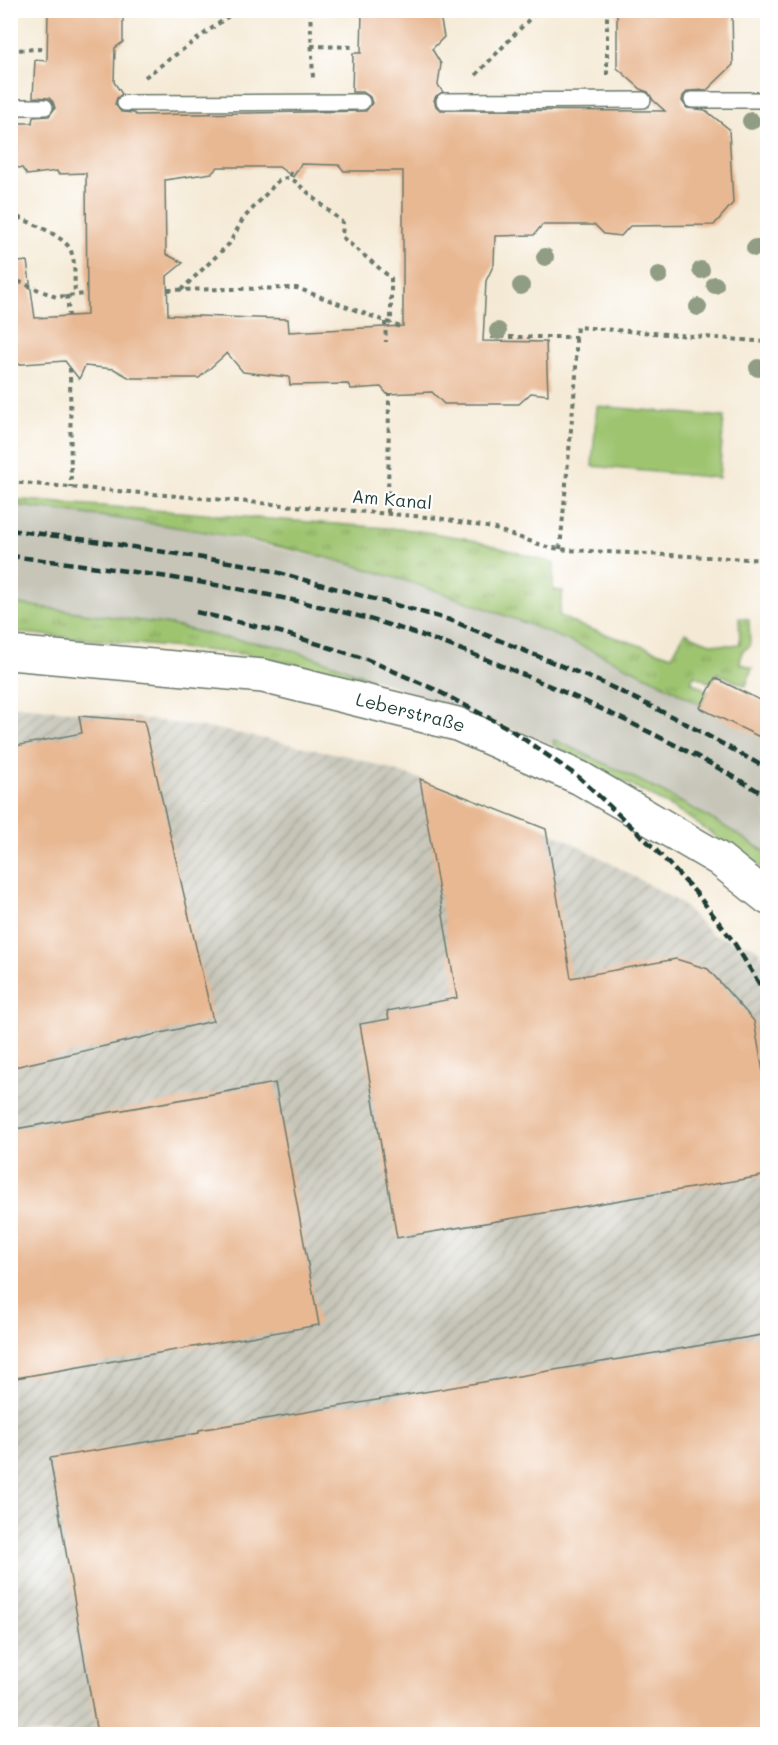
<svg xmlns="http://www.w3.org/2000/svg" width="778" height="1745" font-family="Mali,sans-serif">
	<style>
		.industrial { fill: url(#industrial-furrows) }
		.railway { fill: #c6c5b8 }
		.grass { fill: url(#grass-tufts); stroke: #5e8052; stroke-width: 1.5 }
		.garden { fill: #9ec46f; stroke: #5e8052; stroke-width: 1.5 }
		.building { fill: #e8b893; fill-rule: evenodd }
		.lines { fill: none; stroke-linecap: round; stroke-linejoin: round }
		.lane-casing { stroke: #6a796c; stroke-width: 18 }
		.secondary-casing { stroke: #6a796c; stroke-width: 36 }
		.path { stroke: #6a796c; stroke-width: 4; stroke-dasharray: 4.5 4.5; stroke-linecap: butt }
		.lane { stroke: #fff; stroke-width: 15 }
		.secondary { stroke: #fff; stroke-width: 33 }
		.rail { stroke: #1f3d34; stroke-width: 4.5; stroke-dasharray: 9 4.5; stroke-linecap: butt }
		.tree { fill: #909d84 }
		.labels { text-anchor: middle; stroke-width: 4.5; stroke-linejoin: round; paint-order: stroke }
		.street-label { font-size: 18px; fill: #1f3d34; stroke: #fff }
	</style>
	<defs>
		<pattern id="industrial-furrows" width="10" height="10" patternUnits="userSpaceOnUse" patternTransform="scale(1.5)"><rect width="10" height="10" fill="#c6c5b8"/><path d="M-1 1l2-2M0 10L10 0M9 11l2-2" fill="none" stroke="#a0a196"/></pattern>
		<pattern id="grass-tufts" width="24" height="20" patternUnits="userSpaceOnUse" patternTransform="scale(1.5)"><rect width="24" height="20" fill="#9ec46f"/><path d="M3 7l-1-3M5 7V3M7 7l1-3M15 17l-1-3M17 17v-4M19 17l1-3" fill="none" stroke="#80a05c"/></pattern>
	</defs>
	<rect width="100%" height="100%" fill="#fff"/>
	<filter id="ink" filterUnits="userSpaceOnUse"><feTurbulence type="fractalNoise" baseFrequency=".0167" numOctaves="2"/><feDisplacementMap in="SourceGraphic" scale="12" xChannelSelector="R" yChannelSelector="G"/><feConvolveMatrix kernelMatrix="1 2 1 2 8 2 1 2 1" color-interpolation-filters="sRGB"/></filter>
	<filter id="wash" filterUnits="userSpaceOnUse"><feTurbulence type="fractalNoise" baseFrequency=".008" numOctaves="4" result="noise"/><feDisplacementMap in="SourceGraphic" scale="24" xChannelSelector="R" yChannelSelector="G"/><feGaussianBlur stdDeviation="1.35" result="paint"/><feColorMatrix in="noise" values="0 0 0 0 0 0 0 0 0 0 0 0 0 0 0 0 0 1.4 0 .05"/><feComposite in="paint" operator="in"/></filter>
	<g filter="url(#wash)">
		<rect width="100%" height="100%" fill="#f4e9d4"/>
		<path class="industrial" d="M10 705 147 719 222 730 348 756 420 779 546 829 605 860 679 902 713 935 755 947 767 961V1734H11Z"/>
		<path class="railway" d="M11 505 104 516 208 533 359 567 505 615 581 646 657 680 701 705V708L767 741V853L682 802 621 770 555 740 553 745 334 664 278 646 220 637 171 625 11 603Z"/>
		<g class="grass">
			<path d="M10 499 413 530 464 538 554 563 553 590 563 591 559 615 578 625 672 656 685 632C706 643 717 647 740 644L739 618 749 619 750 646 742 651 740 663 752 668 746 686 717 673 710 683 694 675 691 682 708 691 701 705C685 697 670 687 653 679 559 633 461 597 360 567 246 534 128 519 11 505Z"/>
			<path d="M11 603 171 625 220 637 278 646 334 664 372 679 243 654 11 632Z"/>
			<path d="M554 740C628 773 700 809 767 853V872L686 816 648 794 553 745Z"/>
		</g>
		<path class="garden" d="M597 406 724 417 719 478 592 466Z"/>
		<g id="blocks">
			<g class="building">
				<path d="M48 10H123V42L115 48 114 82 122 94 117 98 115 104 121 112 134 113 136 115 366 111 372 103 370 97 363 92H352L353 53H361L362 10H439L444 37 432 49 441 64 438 85 443 92 436 96 434 100 436 106 440 110 665 111 653 100 648 92 642 90 617 68V10H732L733 65 707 90 688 91 683 96 682 101 687 108 705 110 729 129 733 203 714 225 630 226 621 236 604 234 595 225H542L534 235 495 236 494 264 486 281 483 341 546 342 548 395 531 393 519 404H444L432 392 387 394 381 387 351 389 348 384 290 385 289 377 243 372 227 353 199 378H130L114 369 85 366 79 379 65 361 10 365V263L27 261 35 318 87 315 86 173 58 174 57 171 27 175 22 168 10 167V123H32L33 117 49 116 55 108 53 102 49 98 33 97 35 60 47 61ZM301 164 339 165 344 171H403V326L289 332 288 319 168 315 167 276 183 263 166 254 165 180 212 173 218 167H279L293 177Z"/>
				<path d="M715 678 768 704V741L700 708Z"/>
				<path d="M79 716 144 721 213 1021 10 1068V747L82 733Z"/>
				<path d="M420 779 546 829 571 978 676 959 708 969 754 1021 768 1099V1175L397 1238 360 1024 389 1019 387 1011 457 998Z"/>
				<path d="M275 1083 319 1325 10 1379V1130Z"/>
				<path d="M768 1334V1734H97L50 1458 199 1433V1430Z"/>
			</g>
		</g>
	</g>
	<g filter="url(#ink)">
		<use href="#blocks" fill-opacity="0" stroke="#6a796c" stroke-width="1.5"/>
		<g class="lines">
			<defs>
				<g id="lane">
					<path d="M692 100H768"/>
					<path d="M444 101 643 100"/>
					<path d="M125 103 362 102"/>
					<path d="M10 107H45"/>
				</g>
				<g id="secondary">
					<path id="s1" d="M10 653 263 676 457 724 580 778 719 859 768 898"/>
				</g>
			</defs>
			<use href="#lane" class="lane-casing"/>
			<use href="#secondary" class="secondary-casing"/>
			<g class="path">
				<path d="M310 10 313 78"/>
				<path d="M311 46 356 47"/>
				<path d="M10 50 42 49"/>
				<path d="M476 75 538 10"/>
				<path d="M607 75V10"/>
				<path d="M145 77 237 10"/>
				<path d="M291 172 290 177 343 223 342 237 391 278V324"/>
				<path d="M10 214C26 221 65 235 71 251 76 264 74 280 75 294"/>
				<path d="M10 278 56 297 86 294"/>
				<path d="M168 290 297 288 403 328"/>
				<path d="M181 290 229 244 243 219 279 180 290 177"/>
				<path d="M67 295 69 316"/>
				<path d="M385 322 386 342"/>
				<path d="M491 337H576L577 327 768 342"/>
				<path d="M70 368 71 488"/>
				<path d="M10 482 438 518 492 528 547 547 568 550 768 560"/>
				<path d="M388 513 389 393"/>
				<path d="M560 549 576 375V337"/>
			</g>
			<use href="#lane" class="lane"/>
			<use href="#secondary" class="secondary"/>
			<g class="rail">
				<path d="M10 530 88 540 254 566 450 620 603 683 681 721 768 769"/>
				<path d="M10 556C126 570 241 585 354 615 427 634 497 663 566 693 635 724 703 757 768 797"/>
				<path d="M196 612 280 632 366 659 434 689 508 728 580 778 653 847 697 894 733 941 768 998"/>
			</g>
		</g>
		<g class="tree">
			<circle cx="751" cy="121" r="9"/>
			<circle cx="755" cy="248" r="9"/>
			<circle cx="545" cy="257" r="9"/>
			<circle cx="701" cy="270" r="9"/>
			<circle cx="659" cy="275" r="9"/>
			<circle cx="715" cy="285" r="9"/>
			<circle cx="521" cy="286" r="9"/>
			<circle cx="698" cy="307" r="9"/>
			<circle cx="498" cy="331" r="9"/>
			<circle cx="758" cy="368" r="9"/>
		</g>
	</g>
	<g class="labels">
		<g class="street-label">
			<text transform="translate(392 500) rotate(5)" y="6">Am Kanal</text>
			<text dy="6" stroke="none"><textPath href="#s1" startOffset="406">Leberstraße</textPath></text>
		</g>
	</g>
	<rect width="778" height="1745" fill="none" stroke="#fff" stroke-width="36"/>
</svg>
